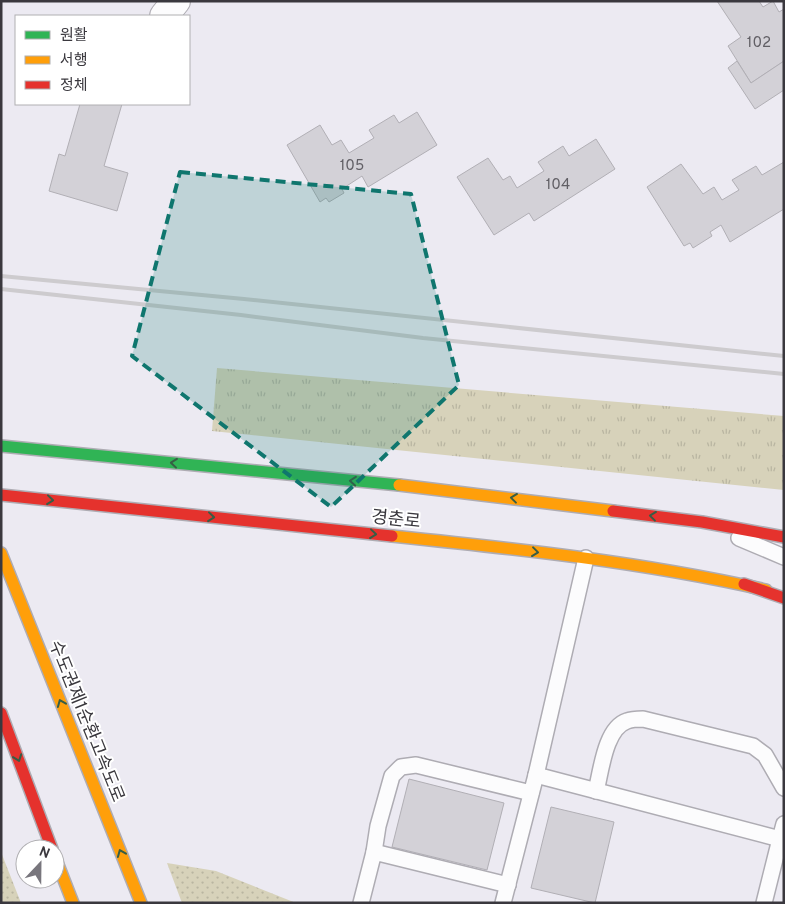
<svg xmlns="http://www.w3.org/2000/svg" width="785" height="904" font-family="Overpass,'Noto Sans KR',sans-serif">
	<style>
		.grass { fill: url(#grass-dots) }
		.park { fill: url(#park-tufts) }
		.building { fill: #d3d1d7; stroke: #b1afb5 }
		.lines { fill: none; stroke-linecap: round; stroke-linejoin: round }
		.lane-casing { stroke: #aeacb3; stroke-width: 18 }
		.street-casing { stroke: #aeacb3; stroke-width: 30 }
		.fast-casing { stroke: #aeacb3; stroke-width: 14 }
		.slow-casing { stroke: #aeacb3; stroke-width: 14 }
		.jam-casing { stroke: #aeacb3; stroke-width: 14 }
		.lane { stroke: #fcfcfd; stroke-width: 15 }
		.street { stroke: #fcfcfd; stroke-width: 28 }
		.fast { stroke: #30b455; stroke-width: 11 }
		.slow { stroke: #ff9f0a; stroke-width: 11 }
		.jam { stroke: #e5322d; stroke-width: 11 }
		.rail { stroke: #cdcbce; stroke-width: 4 }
		.oneway { stroke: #375d45 }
		.marked { fill: #0f766e; fill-opacity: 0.2; stroke: #0f766e; stroke-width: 4; stroke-dasharray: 10 6; stroke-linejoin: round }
		.labels { text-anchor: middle; stroke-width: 4; stroke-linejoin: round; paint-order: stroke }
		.number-label { font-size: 15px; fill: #615f65 }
		.street-label { font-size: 18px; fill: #3a383e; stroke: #fff }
	</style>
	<defs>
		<pattern id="grass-dots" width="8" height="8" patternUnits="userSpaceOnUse" patternTransform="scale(1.25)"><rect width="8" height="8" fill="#d7d2ba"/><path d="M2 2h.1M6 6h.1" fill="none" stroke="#b9b5a1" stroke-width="1.8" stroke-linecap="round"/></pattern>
		<pattern id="park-tufts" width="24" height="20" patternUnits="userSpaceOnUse" patternTransform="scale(1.25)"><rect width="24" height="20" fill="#d7d2ba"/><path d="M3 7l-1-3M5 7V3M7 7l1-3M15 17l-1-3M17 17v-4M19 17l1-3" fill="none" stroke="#b9b5a1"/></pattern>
	</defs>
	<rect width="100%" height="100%" fill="#eceaf2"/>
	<g class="grass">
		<path d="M1 852 21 903H1Z"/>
		<path d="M167 863 216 871 296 903H182Z"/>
	</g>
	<path class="park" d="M217 368 784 416V490L212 431Z"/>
	<g class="building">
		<path d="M717 1H759L763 7 773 1 779 12 784 9V61L751 83 728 46 741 37Z"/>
		<path d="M737 61 751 83 784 61V90L755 109 728 68Z"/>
		<path d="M80 104H122L104 166 128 173 117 211 49 191 59 154 65 156Z"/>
		<path d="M417 112 437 145 368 187 362 176 342 189 344 193 329 202 326 198 320 202 287 145 320 125 332 145 341 140 349 153 374 138 369 130 394 115 399 123Z"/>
		<path d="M596 139 615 169 534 221 529 213 494 235 457 177 488 158 503 180 510 176 517 188 544 171 538 162 563 146 569 156Z"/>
		<path d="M784 162V209L730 242 721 225 710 232 712 236 693 248 690 243 684 246 647 187 681 164 703 194 714 187 722 200 739 190 732 180 756 166 762 175Z"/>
		<path d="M409 779 504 803 487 870 392 847Z"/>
		<path d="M551 807 614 822 595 903 531 888Z"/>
	</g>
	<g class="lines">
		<defs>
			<g id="lane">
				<path d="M739 538 784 557"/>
				<path d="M536 775 780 839 764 903"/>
				<path d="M596 791C601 772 605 728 627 721 632 719 638 719 643 719L753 746 765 755 784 788"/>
				<path d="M780 839 784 824"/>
				<path d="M374 852 378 826 392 776 401 767 416 765 531 793"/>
				<path d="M361 903 374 852 508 885"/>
				<path d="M503 903 536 775 586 558"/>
			</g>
			<path id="street" d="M164 16 176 1"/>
			<path id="fast" d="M1 446 399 485"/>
			<g id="slow">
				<path d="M399 485 613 511"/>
				<path d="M392 536C518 549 643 562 766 590"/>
				<path d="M1 553 141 903"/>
				<path d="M55 857 73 903"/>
			</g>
			<g id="jam">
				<path d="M1 495 392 536"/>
				<path d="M613 511 702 522 784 537"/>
				<path d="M744 584 784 598"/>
				<path d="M1 713 52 849"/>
			</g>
		</defs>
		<use href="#lane" class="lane-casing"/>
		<use href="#street" class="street-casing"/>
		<use href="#fast" class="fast-casing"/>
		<use href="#slow" class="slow-casing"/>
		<use href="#jam" class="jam-casing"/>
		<use href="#lane" class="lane"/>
		<use href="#street" class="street"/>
		<use href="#fast" class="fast"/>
		<use href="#slow" class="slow"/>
		<use href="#jam" class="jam"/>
		<g class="rail">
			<path d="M1 276 244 299 784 356"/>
			<path d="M1 289 241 315 423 338 784 374"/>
		</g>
	</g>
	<defs><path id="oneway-chevron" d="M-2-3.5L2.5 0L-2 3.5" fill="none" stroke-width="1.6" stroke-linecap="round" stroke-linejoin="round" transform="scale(1.25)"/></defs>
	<g class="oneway">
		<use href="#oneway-chevron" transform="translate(174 463) rotate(-174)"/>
		<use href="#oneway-chevron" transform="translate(353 481) rotate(-175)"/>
		<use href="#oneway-chevron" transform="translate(514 498) rotate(-173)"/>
		<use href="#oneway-chevron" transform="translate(50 500) rotate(6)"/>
		<use href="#oneway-chevron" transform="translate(653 516) rotate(-173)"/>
		<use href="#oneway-chevron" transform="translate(211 517) rotate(6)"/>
		<use href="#oneway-chevron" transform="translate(373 534) rotate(6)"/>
		<use href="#oneway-chevron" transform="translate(535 552) rotate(7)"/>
		<use href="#oneway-chevron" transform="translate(61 703) rotate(-112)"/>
		<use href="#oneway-chevron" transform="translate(18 758) rotate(70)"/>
		<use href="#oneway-chevron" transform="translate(121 853) rotate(-112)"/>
	</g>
	<path class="marked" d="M180 172 411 194 459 385 331 507 132 356Z"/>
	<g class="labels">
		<g class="number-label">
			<text x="759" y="47">102</text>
			<text x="352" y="170">105</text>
			<text x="558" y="189">104</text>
		</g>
		<g class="street-label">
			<text transform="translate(396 519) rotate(6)" y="6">경춘로</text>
			<text transform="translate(87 721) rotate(68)" y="6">수도권제1순환고속도로</text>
		</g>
	</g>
	<rect width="785" height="904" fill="none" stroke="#3a383e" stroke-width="5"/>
	<rect x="15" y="15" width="175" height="90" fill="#ffffff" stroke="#b0afb2"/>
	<rect x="25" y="31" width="25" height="8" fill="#30b455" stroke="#b0afb2"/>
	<text x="60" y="40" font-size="15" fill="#3a383e">원활</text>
	<rect x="25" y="56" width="25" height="8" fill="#ff9f0a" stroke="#b0afb2"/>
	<text x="60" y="65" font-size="15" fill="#3a383e">서행</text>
	<rect x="25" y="81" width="25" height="8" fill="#e5322d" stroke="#b0afb2"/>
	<text x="60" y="90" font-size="15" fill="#3a383e">정체</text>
	<g transform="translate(40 864) rotate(22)"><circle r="24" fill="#ffffff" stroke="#b0afb2"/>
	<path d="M0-4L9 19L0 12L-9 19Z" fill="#78767d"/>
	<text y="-8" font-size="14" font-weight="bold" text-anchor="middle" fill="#3a383e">N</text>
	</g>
</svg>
